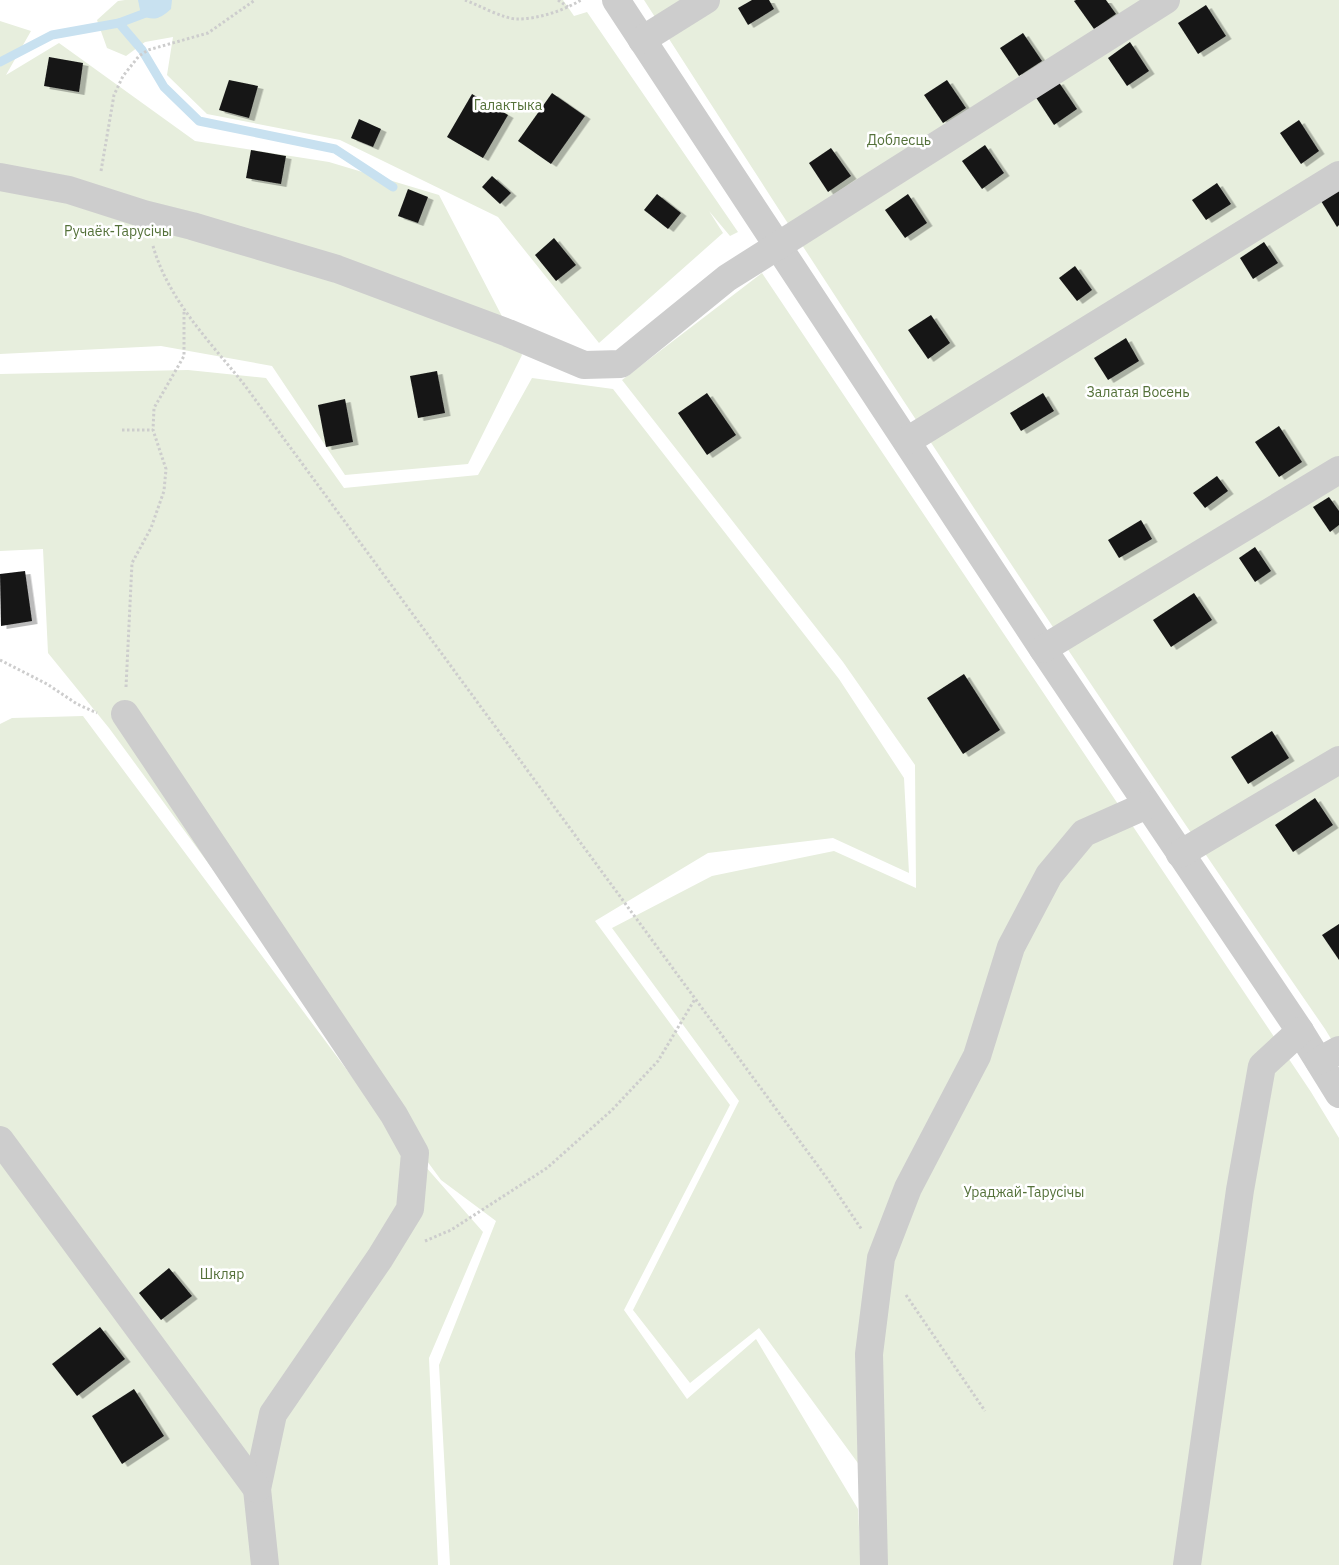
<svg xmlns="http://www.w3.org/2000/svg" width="1339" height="1565" font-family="'IBM Plex Sans',sans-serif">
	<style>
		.green { fill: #e7eedd }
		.water { fill: #c8e1f0 }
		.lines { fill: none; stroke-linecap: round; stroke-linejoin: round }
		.stream { stroke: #c8e1f0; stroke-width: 9 }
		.building { fill: #171717; filter: url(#shadow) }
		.path { stroke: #cdcdcd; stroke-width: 3; stroke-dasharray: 2.5 2.5; stroke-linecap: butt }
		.minor { stroke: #cdcdcd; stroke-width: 28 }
		.labels { text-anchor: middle; stroke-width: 5; stroke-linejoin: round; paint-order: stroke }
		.park-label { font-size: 14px; fill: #547139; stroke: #fff }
	</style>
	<defs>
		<filter id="shadow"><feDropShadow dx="5.5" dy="3" stdDeviation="0" flood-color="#0004"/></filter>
	</defs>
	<rect width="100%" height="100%" fill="#fff"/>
	<g class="green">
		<path d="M125 0H563L574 16 587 12 738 232 730 236 709 211 723 233 599 343 498 217 340 140 207 114 167 75 173 37 145 42 126 56 107 48 97 20 118 1Z"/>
		<path d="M644 0H1339V1052L1325 1029C1091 690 866 346 644 0Z"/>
		<path d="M0 21 31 31 6 75 59 43 195 141 329 162 439 195 522 355 468 464 345 475 272 366 161 346 0 354Z"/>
		<path d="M762 273 1311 1092 1339 1138V1565H886L882 1496 759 1328 690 1383 633 1310 739 1101 612 928 712 876 834 851 916 888 915 765 843 662 622 380Z"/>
		<path d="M188 370 266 378 344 488 478 475 532 378 613 389 839 679 904 778 909 873 833 838 708 853 595 921 730 1105 624 1310 687 1399 756 1339 858 1509 861 1565H450L439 1365 496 1221 441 1180 109 728 48 653 43 549 0 551V374Z"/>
		<path d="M83 716 382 1117 483 1232 429 1358 438 1565H0V724L12 718Z"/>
	</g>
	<path class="water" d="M138 0H172L171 9C161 18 154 22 141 15Z"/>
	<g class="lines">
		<g class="stream">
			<path d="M119 23 142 50 164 87 199 121 335 149 393 187"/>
			<path d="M0 62 52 35 119 23 151 11"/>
		</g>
	</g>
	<g class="building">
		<path d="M752 0H769L774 9 748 25 738 8Z"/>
		<path d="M1076 0H1106L1116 14 1094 29 1074 1Z"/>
		<path d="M1206 5 1226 36 1198 54 1178 23Z"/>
		<path d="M1023 33 1042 61 1019 76 1000 48Z"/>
		<path d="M1130 42 1149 71 1127 86 1108 58Z"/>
		<path d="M49 57 83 63 79 92 44 86Z"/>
		<path d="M229 80 258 86 249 118 219 110Z"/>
		<path d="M947 80 966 108 943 123 924 95Z"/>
		<path d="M1058 81 1077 109 1054 125 1035 96Z"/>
		<path d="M552 93 585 116 551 164 518 141Z"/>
		<path d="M472 94 508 115 483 158 447 137Z"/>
		<path d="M359 119 381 129 373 147 351 138Z"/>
		<path d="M1299 120 1319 151 1301 164 1280 133Z"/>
		<path d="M985 145 1004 173 982 189 962 161Z"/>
		<path d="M831 148 851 176 828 192 809 163Z"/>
		<path d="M251 150 286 156 281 184 246 178Z"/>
		<path d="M492 176 511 193 500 204 482 187Z"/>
		<path d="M1217 183 1231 204 1206 220 1192 200Z"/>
		<path d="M408 189 428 197 418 223 398 216Z"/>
		<path d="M1339 190V225L1337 227 1321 201Z"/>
		<path d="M657 194 681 213 668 229 644 210Z"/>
		<path d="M908 194 927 223 905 238 885 210Z"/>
		<path d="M554 238 576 265 556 281 535 255Z"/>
		<path d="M1264 242 1278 263 1253 279 1240 258Z"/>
		<path d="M1075 266 1092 290 1077 301 1059 278Z"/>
		<path d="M931 315 950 343 928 359 908 330Z"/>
		<path d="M1126 338 1139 361 1108 380 1094 358Z"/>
		<path d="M437 371 445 413 418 418 410 376Z"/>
		<path d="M707 393 736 435 707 455 678 413Z"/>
		<path d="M1043 393 1054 411 1021 431 1010 413Z"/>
		<path d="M345 399 353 442 326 447 318 405Z"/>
		<path d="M1279 426 1302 462 1279 477 1255 442Z"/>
		<path d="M1217 476 1228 491 1205 508 1193 493Z"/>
		<path d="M1329 497 1339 511V525L1330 532 1313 507Z"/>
		<path d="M1141 520 1152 539 1119 558 1108 540Z"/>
		<path d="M1255 547 1271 571 1255 582 1239 558Z"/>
		<path d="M25 571 32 621 1 626 0 574Z"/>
		<path d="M1194 593 1212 620 1171 647 1153 620Z"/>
		<path d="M964 674 1000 730 963 754 927 698Z"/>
		<path d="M1272 731 1289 758 1248 784 1231 757Z"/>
		<path d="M1315 798 1333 825 1293 852 1275 825Z"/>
		<path d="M1339 924V960L1322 935Z"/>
		<path d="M169 1268 192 1296 161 1320 139 1293Z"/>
		<path d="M100 1327 125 1359 77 1396 52 1364Z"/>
		<path d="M134 1389 164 1436 122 1464 92 1416Z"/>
	</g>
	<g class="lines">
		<g class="path">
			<path d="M465 0C478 5 504 19 517 19 538 19 563 11 581 0"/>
			<path d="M558 0 568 7"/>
			<path d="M101 171 114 95 123 76 139 56 148 50 208 33 255 0"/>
			<path d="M153 246C168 299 209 341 243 383L829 1181 862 1230"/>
			<path d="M122 430H153"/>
			<path d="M0 660 47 684 77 704 97 713"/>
			<path d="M126 687 132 563 151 528 164 491 166 469 153 430 154 408 184 356V311"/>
			<path d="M425 1241 451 1230 547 1168 612 1110 658 1061 695 999"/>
			<path d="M906 1295 985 1411"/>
		</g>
		<g class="minor">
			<path d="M616 0 1043 649 1300 1031 1339 1094"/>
			<path d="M642 40 706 0"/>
			<path d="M0 177 69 190 144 214 192 226 337 269 508 333 584 365 621 364 727 278 1166 0"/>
			<path d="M907 441 1339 175"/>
			<path d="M1043 649 1339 470"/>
			<path d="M125 714 394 1115 415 1153 410 1209 380 1258 273 1414 257 1489 265 1565"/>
			<path d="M1180 854 1339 760"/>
			<path d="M1319 1061 1339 1050"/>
			<path d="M0 1140 257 1489"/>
			<path d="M874 1565 869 1354 881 1258 908 1188 977 1056 1011 947 1049 875 1084 833 1147 805"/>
			<path d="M1187 1565 1240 1190 1262 1066 1300 1031"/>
		</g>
	</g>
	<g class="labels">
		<g class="park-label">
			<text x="508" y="110">Галактыка</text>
			<text x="899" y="145">Доблесць</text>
			<text x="118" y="236">Ручаёк-Тарусічы</text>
			<text x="1138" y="397">Залатая Восень</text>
			<text x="1024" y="1197">Ураджай-Тарусічы</text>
			<text x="222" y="1279">Шкляр</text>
		</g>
	</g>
</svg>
